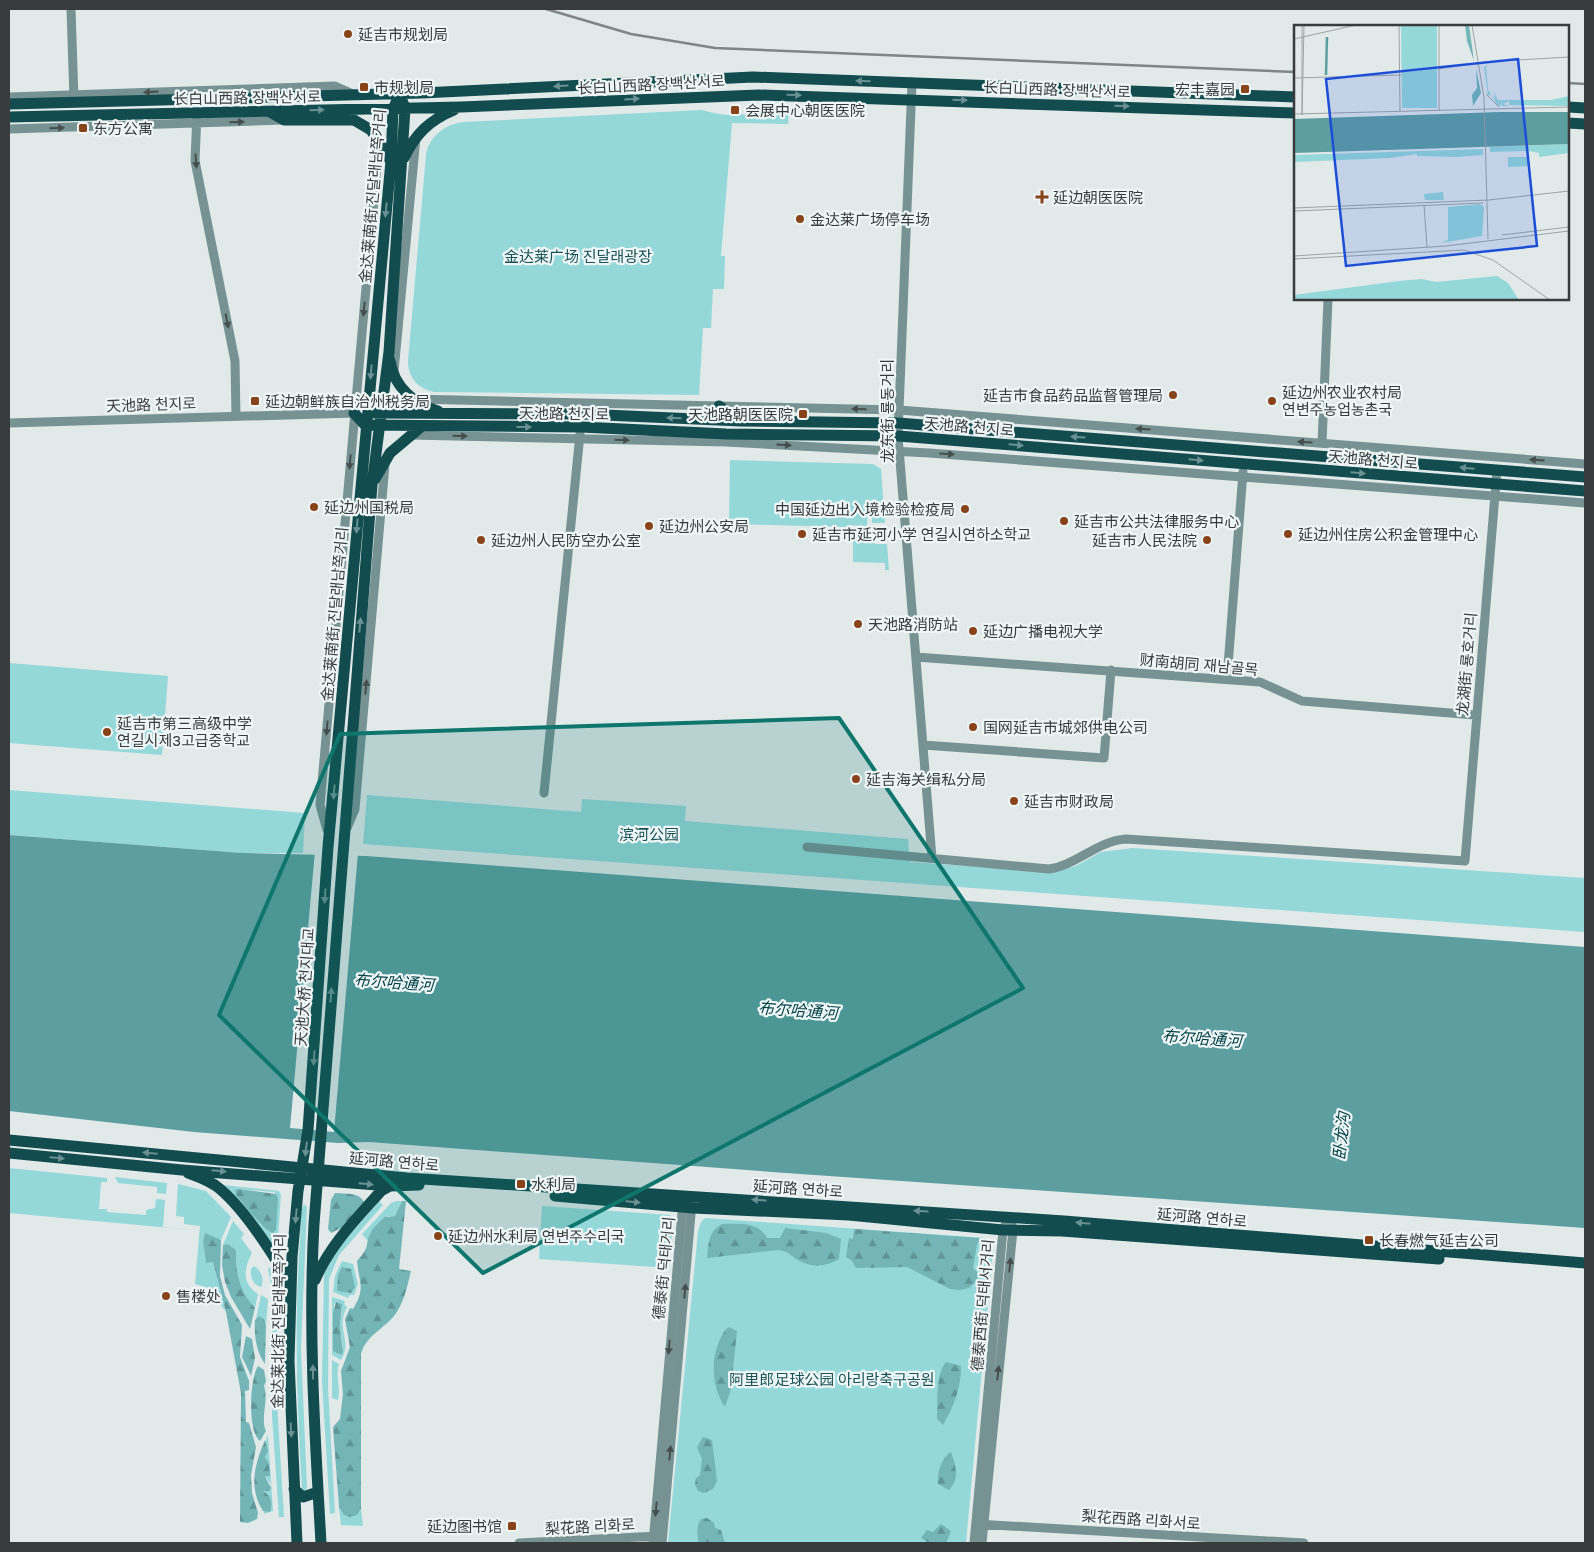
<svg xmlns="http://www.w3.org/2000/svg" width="1594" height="1552" font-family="'Golos Text','Noto Sans SC','Noto Sans KR',sans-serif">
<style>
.green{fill:#95d8da;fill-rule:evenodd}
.forest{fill:url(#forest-firs)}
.water{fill:#5d9ea1}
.pier{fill:#e1e9e9}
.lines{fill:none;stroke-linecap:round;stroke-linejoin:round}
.minor{stroke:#779293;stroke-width:9}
.major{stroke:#124c4e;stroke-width:11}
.rail{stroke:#808585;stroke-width:2.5}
.oneway{fill:#6a9092}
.oneway2{fill:#454d4d}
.marked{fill:#0f766e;fill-opacity:0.2;stroke:#0f766e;stroke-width:4;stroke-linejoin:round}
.poi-dot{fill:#884319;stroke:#eef6f7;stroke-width:2}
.labels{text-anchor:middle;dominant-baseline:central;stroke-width:4.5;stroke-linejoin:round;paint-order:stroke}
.poi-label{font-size:15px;fill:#393c3c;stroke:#eef6f7;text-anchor:start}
.street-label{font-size:15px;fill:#393c3c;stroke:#eef6f7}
.park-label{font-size:15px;fill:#185254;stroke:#eef6f7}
.water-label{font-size:16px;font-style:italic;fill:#003f42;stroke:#eef6f7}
.inset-river{fill:none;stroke:#5d9ea1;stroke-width:2.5}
.inset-road{fill:none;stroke:#9ea4a4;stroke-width:1}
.view{fill:#1d4ed8;fill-opacity:0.15;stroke:#1d4ed8;stroke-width:2.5}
.inset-edge{fill:none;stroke:#393c3c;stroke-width:2.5}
</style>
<defs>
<pattern id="forest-firs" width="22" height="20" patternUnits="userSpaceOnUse" patternTransform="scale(1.25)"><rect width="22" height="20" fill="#74b6b8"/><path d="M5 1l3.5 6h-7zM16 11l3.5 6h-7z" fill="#609597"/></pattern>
</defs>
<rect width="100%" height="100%" fill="#e1e9e9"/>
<path class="green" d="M764,108L789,109L788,124L732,123L721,256H725L724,289H713L711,328H703L699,395L435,392C419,390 408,378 408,361L426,155C429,136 446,124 463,122L702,110C721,116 746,118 764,108Z
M730,460L873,464L881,469L885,523H872V502L868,501L867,526L847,525V527L729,524Z
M853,538H875V544H887L889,570H885V563L853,562Z
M9,663L168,676L162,755L9,743Z
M9,790L305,813L303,853H242L9,835Z
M367,795L581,812L582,799L686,806L685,821L908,839L910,862L1054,872L1076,866L1101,852L1133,848L1585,878V932L363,844Z
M9,1168L107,1178V1182H101L99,1209H107V1212L146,1215V1210L155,1208L156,1199L165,1200L163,1227L192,1230L9,1213Z
M115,1177L167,1183L166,1194L157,1193V1187L118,1183Z
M178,1184L206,1191L231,1217L221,1240L205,1234L203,1241L206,1262L213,1261L226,1312L208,1288L195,1284L200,1226L184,1224V1217L176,1216Z
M223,1185L279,1191L281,1195L277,1252ZM238,1189L274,1192L276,1194L256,1219Z
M379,1201L383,1205L339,1255L329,1279L328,1388L335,1513L330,1514L322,1381L324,1273L335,1251Z
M397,1201H402L395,1216H388L371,1232L369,1242L362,1234L391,1203Z
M304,1204L307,1207L301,1348L307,1488L305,1491L302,1489C297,1407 294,1324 300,1241C301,1231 299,1212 304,1204Z
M542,1206L670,1215L673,1221L669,1268L539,1259Z
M705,1218L985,1238L990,1243L993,1250L966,1543H668L698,1231L701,1222Z
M233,1221L244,1234L241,1238L252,1253C244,1268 241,1283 258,1294L255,1308C239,1290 236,1274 236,1250L228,1244L223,1245Z
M342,1261L353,1264L358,1284L354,1295H350L348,1298L333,1292L335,1276Z
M254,1266C261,1270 265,1280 261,1287C253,1285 250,1277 251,1269Z
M272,1266L277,1288V1402L284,1517H279L272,1416V1289L268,1269Z
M261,1295L268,1299L266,1325L264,1319L255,1320V1324Z
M332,1297L345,1301L344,1304L347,1307C335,1329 353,1340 341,1360L332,1355ZM334,1303L342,1309L340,1326L343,1347L341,1355L333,1351Z
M332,1360L339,1364C335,1377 341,1388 338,1400L332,1398Z
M268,1435L273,1511L264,1514L262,1491H269L271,1484L265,1476H270C266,1464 262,1444 268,1435Z
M339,1507L343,1514L357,1515L361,1509L363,1526L341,1525Z"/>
<path class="forest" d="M238,1189L276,1194L278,1198L276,1230L273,1233C264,1231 243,1203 236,1195L235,1190Z
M335,1193C346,1194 359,1192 364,1202L343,1227L331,1233L328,1229L331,1200Z
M402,1201H406L399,1269L411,1271C407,1287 404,1303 394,1316C382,1330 366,1336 361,1354V1509L357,1515L349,1517L343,1514L339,1507L333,1427L340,1419L343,1394L341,1371L350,1347L345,1319L350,1308L353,1309C366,1288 359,1283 357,1261C371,1246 364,1246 371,1232C374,1226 380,1222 385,1217L395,1216Z
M722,1224C739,1224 758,1221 767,1238H780L785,1228L826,1233L841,1239L839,1259C827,1267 811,1268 798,1260C790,1255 788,1251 778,1250L707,1258C709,1242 708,1232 722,1224Z
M854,1229L980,1238L977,1245L973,1268L978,1273L977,1281L969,1288L960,1290L950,1289L907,1267L856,1268L852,1261L846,1257L849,1238L853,1239Z
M205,1233L221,1240L220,1276L225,1295L242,1325L240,1357L249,1381V1390L245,1391L246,1422L249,1423L256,1447L251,1475L252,1493L258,1513L257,1519L248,1523L240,1522L241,1393L226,1312L213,1262L206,1263L203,1241Z
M228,1244L236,1250C236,1274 239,1290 255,1308L250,1329L231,1297L225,1282L222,1265L223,1245Z
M342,1267L351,1269L355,1287L351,1293L337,1291L338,1275Z
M336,1302L342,1304L340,1326L343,1352L341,1355L333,1351V1313Z
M259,1316L264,1319L266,1325L265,1364C256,1351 254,1336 255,1320Z
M729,1327L737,1331L731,1389L725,1407C712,1387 710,1361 720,1339C723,1334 724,1330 729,1327Z
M246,1336L252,1339L255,1358L251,1376L242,1357Z
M946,1362L961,1366C961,1389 954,1406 943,1425L937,1419C938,1402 935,1375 946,1362Z
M258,1366L264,1370L266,1381L264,1386C269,1401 260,1418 266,1431L260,1441C247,1431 250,1378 258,1366Z
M703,1437L712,1440L717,1481L713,1489L704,1493L698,1491L695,1484L696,1478L700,1475L702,1459L697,1447Z
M265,1440L268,1451L265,1457L269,1464L270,1476H265L271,1488L269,1491H263C271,1496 273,1502 270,1512L263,1511C248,1488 255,1463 265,1440Z
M951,1452C956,1466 960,1479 949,1490L938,1484C937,1473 941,1458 951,1452Z
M707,1518L714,1523L715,1528L721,1530L725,1543H699C697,1535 696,1526 701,1519Z
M941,1524L951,1531L946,1543H929L921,1538L927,1530L933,1532Z"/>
<path class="water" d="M9,835L242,853L366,856L1585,947V1228L800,1174L369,1142L338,1143L194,1132L9,1111Z"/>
<path class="pier" d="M315,851L358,853L334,1132L290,1128Z"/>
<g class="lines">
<path class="minor" d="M71,9L74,99
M912,82L898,436L932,858
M9,97L335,86L353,94
M197,113L195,161L235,361L236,416
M9,129L284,120
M394,371L416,137
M413,399L899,410L1585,464
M9,423L354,413
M411,435L726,442L929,453L1585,503
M1322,443L1328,299
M916,657L1260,682L1302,701L1475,715
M1227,679L1243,472
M923,745L1104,758L1111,670
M544,793L580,434
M347,828L355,809L385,464
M327,830L320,805L379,142
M807,847L1049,869C1077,865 1097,841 1126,839L1465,861L1497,470
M976,1524L1304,1543
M519,1543L659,1536
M653,1543L682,1213L686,1203
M662,1543L692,1203
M974,1543L1003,1230L1009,1217
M982,1543L1013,1230L1012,1225"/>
<path class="major" d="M9,104L422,93L753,77L1295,97
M1568,107L1585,108
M270,112L284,120H354L371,130L390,160
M9,117L461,107L759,95L1295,113
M1568,123L1585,124
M404,158C415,134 430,120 454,110
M390,361C394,387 414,404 438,411
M719,406L741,421
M354,413L365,425L581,427L726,434L898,436L1585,491
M374,413L582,414L741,421L898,423L1585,477
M375,479L390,453L422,426
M9,1140L407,1178L1064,1221L1585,1263
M9,1153L182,1170L390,1186L419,1185
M188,1173C199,1177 211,1181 220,1189C244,1209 277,1258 290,1286
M555,1196L693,1208L849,1215L1003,1230L1062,1231L1439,1259
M315,1280C330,1245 356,1219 381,1191L390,1186
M294,1489L303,1497L318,1492
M297,1543L289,1361L292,1257L298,1191L308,1130L328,847L391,161L393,109L400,94
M321,1543C315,1437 308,1331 314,1224L372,485L389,352L405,109L400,94"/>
<path class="rail" d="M546,9L631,34L715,48L1295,72
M1568,83L1585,84"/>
</g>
<defs><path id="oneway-solid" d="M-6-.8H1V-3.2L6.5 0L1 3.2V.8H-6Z" transform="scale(1.25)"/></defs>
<g class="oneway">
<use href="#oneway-solid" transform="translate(863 81) rotate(-178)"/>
<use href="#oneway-solid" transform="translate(561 86) rotate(177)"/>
<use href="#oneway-solid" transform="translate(794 95) rotate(2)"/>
<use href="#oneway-solid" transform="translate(632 99) rotate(-3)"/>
<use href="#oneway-solid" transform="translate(960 100) rotate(2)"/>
<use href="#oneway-solid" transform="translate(1122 106) rotate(2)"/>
<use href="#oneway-solid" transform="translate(317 110) rotate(-1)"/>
<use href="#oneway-solid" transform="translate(386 210) rotate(95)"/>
<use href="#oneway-solid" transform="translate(371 372) rotate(95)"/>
<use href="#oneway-solid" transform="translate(674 418) rotate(-178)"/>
<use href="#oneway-solid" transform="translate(524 427)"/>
<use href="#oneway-solid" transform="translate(1078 437) rotate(-176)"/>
<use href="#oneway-solid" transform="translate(1016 445) rotate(5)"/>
<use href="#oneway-solid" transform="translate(1196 460) rotate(5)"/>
<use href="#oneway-solid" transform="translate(1467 468) rotate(-175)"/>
<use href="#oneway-solid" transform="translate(1358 473) rotate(5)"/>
<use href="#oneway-solid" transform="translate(357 526) rotate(95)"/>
<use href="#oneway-solid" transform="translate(360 625) rotate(-85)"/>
<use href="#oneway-solid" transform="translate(334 792) rotate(95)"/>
<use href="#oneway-solid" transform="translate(325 896) rotate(94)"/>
<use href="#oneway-solid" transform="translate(331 995) rotate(-86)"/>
<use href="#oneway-solid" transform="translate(314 1058) rotate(94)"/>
<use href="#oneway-solid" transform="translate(306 1149) rotate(97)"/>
<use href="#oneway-solid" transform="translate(150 1153) rotate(-175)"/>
<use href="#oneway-solid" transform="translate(57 1158) rotate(5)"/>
<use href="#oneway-solid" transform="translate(219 1171) rotate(5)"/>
<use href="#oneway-solid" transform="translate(366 1184) rotate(5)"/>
<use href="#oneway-solid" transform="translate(759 1200) rotate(-176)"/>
<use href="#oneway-solid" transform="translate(633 1202) rotate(5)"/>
<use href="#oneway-solid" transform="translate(921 1211) rotate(-176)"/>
<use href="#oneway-solid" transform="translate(296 1216) rotate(95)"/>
<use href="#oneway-solid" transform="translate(1083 1223) rotate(-175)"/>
<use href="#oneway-solid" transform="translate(313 1372) rotate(-91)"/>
<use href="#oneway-solid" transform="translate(291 1430) rotate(87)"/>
</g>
<g class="oneway2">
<use href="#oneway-solid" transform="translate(151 92) rotate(177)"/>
<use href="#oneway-solid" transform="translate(237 122) rotate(-2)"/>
<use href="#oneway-solid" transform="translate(57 128) rotate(-2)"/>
<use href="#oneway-solid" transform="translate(196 161) rotate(86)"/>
<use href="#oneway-solid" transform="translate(364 309) rotate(96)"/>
<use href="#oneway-solid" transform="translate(227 321) rotate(79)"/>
<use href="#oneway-solid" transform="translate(859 409) rotate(-179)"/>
<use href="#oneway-solid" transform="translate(1143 429) rotate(-176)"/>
<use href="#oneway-solid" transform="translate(460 436) rotate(1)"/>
<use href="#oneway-solid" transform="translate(622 440) rotate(1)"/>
<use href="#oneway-solid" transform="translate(1305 442) rotate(-176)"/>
<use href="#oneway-solid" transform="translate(784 445) rotate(3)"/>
<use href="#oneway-solid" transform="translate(947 454) rotate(4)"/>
<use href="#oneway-solid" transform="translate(1537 460) rotate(-176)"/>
<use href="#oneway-solid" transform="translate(350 462) rotate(95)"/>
<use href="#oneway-solid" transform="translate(366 687) rotate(-85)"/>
<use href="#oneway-solid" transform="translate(327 728) rotate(95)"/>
<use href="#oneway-solid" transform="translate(1010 1265) rotate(-84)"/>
<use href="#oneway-solid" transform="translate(685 1291) rotate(-85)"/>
<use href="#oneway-solid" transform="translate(669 1347) rotate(95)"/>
<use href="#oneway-solid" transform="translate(998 1373) rotate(-84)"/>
<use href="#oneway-solid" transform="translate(670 1453) rotate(-85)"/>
<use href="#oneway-solid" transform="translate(656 1509) rotate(95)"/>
</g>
<path class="marked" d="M839,718L1023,988L483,1273L219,1015L340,734Z"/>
<g class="poi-dot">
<circle cx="348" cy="34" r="5"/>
<rect x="359" y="82" width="10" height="10" rx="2.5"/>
<rect x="1240" y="84" width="10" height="10" rx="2.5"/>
<rect x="730" y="105" width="10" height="10" rx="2.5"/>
<rect x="78" y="123" width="10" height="10" rx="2.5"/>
<path d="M1039.5 189.5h5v5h5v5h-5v5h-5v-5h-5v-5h5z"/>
<circle cx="800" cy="219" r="5"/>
<circle cx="1173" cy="395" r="5"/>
<rect x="250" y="396" width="10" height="10" rx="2.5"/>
<circle cx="1272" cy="401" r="5"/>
<rect x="798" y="409" width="10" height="10" rx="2.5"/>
<circle cx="314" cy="507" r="5"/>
<circle cx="965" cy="509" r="5"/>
<circle cx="1064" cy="521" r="5"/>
<circle cx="649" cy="526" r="5"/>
<circle cx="802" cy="534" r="5"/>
<circle cx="1288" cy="534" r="5"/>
<circle cx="481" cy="540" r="5"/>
<circle cx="1207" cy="540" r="5"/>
<circle cx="858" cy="624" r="5"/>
<circle cx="973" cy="631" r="5"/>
<circle cx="973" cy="727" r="5"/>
<circle cx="107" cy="732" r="5"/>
<circle cx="856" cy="779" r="5"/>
<circle cx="1014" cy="801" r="5"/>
<rect x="516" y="1179" width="10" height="10" rx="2.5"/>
<circle cx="438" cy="1236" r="5"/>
<rect x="1364" y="1235" width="10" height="10" rx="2.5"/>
<circle cx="166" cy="1296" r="5"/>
<rect x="507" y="1521" width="10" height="10" rx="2.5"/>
</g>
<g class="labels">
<g class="poi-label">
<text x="358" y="34">延吉市规划局</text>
<text x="374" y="87">市规划局</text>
<text x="1235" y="89" text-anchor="end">宏丰嘉园</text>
<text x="745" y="110">会展中心朝医医院</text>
<text x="93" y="128">东方公寓</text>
<text x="1053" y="197">延边朝医医院</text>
<text x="810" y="219">金达莱广场停车场</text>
<text x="1282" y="392">延边州农业农村局<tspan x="1282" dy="17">연변주농업농촌국</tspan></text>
<text x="1163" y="395" text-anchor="end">延吉市食品药品监督管理局</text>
<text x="265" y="401">延边朝鲜族自治州税务局</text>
<text x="793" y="414" text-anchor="end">天池路朝医医院</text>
<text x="324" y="507">延边州国税局</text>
<text x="955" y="509" text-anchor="end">中国延边出入境检验检疫局</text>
<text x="1074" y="521">延吉市公共法律服务中心</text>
<text x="659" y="526">延边州公安局</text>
<text x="812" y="534">延吉市延河小学 연길시연하소학교</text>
<text x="1298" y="534">延边州住房公积金管理中心</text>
<text x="491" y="540">延边州人民防空办公室</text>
<text x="1197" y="540" text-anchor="end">延吉市人民法院</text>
<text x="868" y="624">天池路消防站</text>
<text x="983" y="631">延边广播电视大学</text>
<text x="117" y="723">延吉市第三高级中学<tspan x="117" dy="17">연길시제3고급중학교</tspan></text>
<text x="983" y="727">国网延吉市城郊供电公司</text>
<text x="866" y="779">延吉海关缉私分局</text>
<text x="1024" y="801">延吉市财政局</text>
<text x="531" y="1184">水利局</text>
<text x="448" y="1236">延边州水利局 연변주수리국</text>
<text x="1379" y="1240">长春燃气延吉公司</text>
<text x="176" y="1296">售楼处</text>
<text x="502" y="1526" text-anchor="end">延边图书馆</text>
</g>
<g class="street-label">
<text transform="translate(651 84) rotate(-3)">长白山西路 장백산서로</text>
<text transform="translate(1057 89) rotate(2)">长白山西路 장백산서로</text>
<text transform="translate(247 97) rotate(-1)">长白山西路 장백산서로</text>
<text transform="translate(372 196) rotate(-85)">金达莱南街 진달래남쪽거리</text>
<text transform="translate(151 404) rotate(-2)">天池路 천지로</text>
<text transform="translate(887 411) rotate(-90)">龙东街 룡동거리</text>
<text transform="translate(564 413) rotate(1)">天池路 천지로</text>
<text transform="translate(969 426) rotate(5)">天池路 천지로</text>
<text transform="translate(1373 459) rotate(5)">天池路 천지로</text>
<text transform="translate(334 614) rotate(-85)">金达莱南街 진달래남쪽거리</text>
<text transform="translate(1199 664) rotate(5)">财南胡同 재남골목</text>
<text transform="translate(1466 664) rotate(-85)">龙湖街 룡호거리</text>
<text transform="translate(304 987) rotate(-86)">天池大桥 천지대교</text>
<text transform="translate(394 1161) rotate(5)">延河路 연하로</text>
<text transform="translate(798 1188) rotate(4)">延河路 연하로</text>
<text transform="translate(1202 1217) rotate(5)">延河路 연하로</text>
<text transform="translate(663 1268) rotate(-84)">德泰街 덕태거리</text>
<text transform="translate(982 1305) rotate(-85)">德泰西街 덕태서거리</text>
<text transform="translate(278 1321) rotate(-89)">金达莱北街 진달래북쪽거리</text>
<text transform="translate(1141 1519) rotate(4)">梨花西路 리화서로</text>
<text transform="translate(590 1526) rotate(-3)">梨花路 리화로</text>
</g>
<g class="park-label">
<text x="578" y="256">金达莱广场 진달래광장</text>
<text x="649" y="834">滨河公园</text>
<text x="832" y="1379">阿里郎足球公园 아리랑축구공원</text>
</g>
<g class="water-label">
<text transform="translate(394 982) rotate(4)">布尔哈通河</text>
<text transform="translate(798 1010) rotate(4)">布尔哈通河</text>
<text transform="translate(1202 1038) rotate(4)">布尔哈通河</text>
<text transform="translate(1341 1136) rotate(-84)">卧龙沟</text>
</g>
</g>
<g transform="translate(1294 25)">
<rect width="275" height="275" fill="#e1e9e9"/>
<path d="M107,0H143V83H108ZM195,40L192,42L194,65L201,74L200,66L204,76L205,75H257L275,71V81L215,80V76L209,79L215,81H208V75L207,81L203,80L197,69L194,71L190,42ZM275,119V128L245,132V128L235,126L196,127V122ZM189,124V130L163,132L123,131V129L96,133L0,137V130ZM214,132H234L235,141L214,142ZM149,167L150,175H131L130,169ZM186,179L190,182L188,211L147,218L154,215V182ZM203,251L214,258L225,275H0V270L105,256L128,254L142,257Z" fill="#95d8da"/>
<path d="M171,0H175L180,36L173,16ZM182,43L187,68L179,81L178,70L183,63Z" fill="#74b6b8"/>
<path d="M206,87H275V119L0,128V94Z" fill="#5d9ea1"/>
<path class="inset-river" d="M32,50L33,12"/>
<path class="inset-road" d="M8,0V90L10,0M105,0L106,87M145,0V86M178,0L190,73L194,214M0,14L62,0M144,44L190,37L275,32M0,53L107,50M192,69L205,82M0,89L275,82M195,175L275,166M130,180L133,222M0,183L195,175M0,186L189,178M208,210L275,202M0,231L152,221L275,206M0,234L170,225L199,235L256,275"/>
<path class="view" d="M224,34L243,221L52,241L32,54Z"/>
<rect width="275" height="275" class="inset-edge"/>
</g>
<rect width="1594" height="1552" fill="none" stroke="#393c3c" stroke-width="20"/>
</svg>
